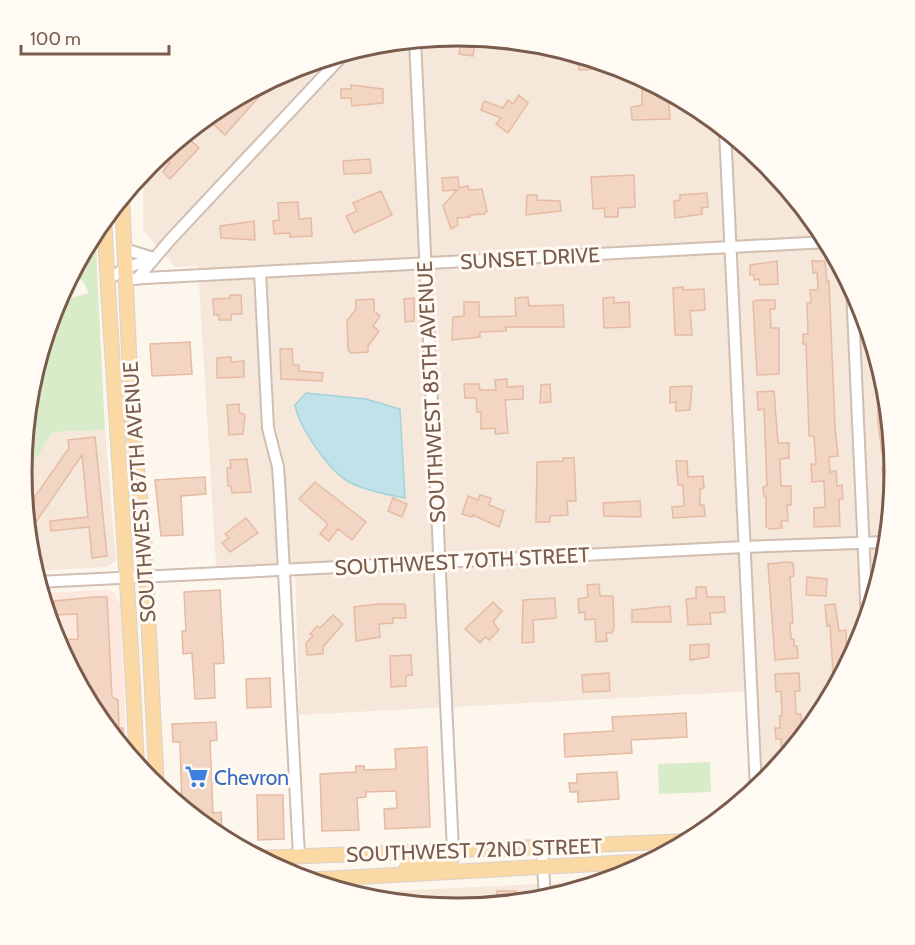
<svg xmlns="http://www.w3.org/2000/svg" width="915" height="945" font-family="Cabin,sans-serif">
<style>
.residential{fill:#f5e8da}
.commercial{fill:#fde8e0}
.green{fill:#d8ecc9}
.water{fill:#bfe3e8;stroke:#a5d3da;stroke-width:1.5}
.building{fill:#f3d5c3;stroke:#e6bba3;stroke-width:1.5}
.lines{fill:none;stroke-linecap:round;stroke-linejoin:round}
.minor-casing{stroke:#d1beb0;stroke-width:14}
.major-casing{stroke:#dad1cd;stroke-width:16}
.minor{stroke:#fff;stroke-width:10}
.major{stroke:#fbd9a5;stroke-width:14}
.labels{text-anchor:middle;dominant-baseline:central;stroke-width:6;stroke-linejoin:round;paint-order:stroke}
.street-label{font-size:21px;fill:#7a5c4d;stroke:#fffaf3}
.shop-label{font-size:21px;fill:#366cbe;stroke:#fffaf3;text-anchor:start}
.rim{fill:none;stroke:#7a5c4d;stroke-width:3}
</style>
<rect width="100%" height="100%" fill="#fdf6ec"/>
<path class="residential" d="M458,36L543,44L625,69L700,110L766,164L821,230L861,306L886,388L894,473L886,558L861,640L820,715L763,784L756,691L299,715L295,562L216,566L198,266L175,267L143,230V171L215,109L291,69L373,44Z
M105,430L116,561L106,567L33,571L29,557L22,481L53,432Z
M607,881L542,901L457,909L372,901L348,893Z"/>
<path class="commercial" d="M104,590L114,592L120,604L127,755L94,715L54,639L40,593Z"/>
<path class="green" d="M95,229L105,430L53,432L22,481L29,387L57,302L89,293L83,281L71,274Z
M710,762L711,792L659,794L658,764Z"/>
<path class="water" d="M306,393L366,399L400,409L405,498C388,495 367,491 351,483C330,473 299,427 295,405Z"/>
<path class="building" d="M462,36L476,38L473,56L459,54Z
M578,55L597,61V69L579,70Z
M260,85L265,90L225,135L206,117L214,110L217,113L226,104Z
M351,85L383,89V103L352,106L351,98H341V89H351Z
M653,85L668,93L670,119L632,120L631,107L642,105V90H653Z
M519,95L528,103L508,133L496,124L501,118L481,110L484,101L503,108L508,100L513,104Z
M180,139L187,142L189,139L199,148L170,179L163,172L170,162L165,155Z
M370,159L371,173L344,174L343,161Z
M634,175L635,207L618,208V217H605L604,208L593,209L591,177Z
M458,177L459,188L468,186L469,190L482,189L487,211L484,214L470,215V217L457,218L458,225L451,229L443,206L457,190L443,191L442,178Z
M381,191L392,215L354,233L346,216L357,211L353,203Z
M707,193L708,207L702,208V214L675,218L674,201L680,200V195Z
M527,195H537V200L560,201L561,211L526,215Z
M298,202L299,219L311,218L312,236L290,237V233L274,234L273,221L279,220L278,203Z
M254,221L255,240L221,238L220,226Z
M777,261L778,284L760,285L759,279L754,280V275H750V265Z
M812,261H825L827,281H829L835,426L838,456L829,457L830,472L836,471L837,486L842,485L843,499H839L840,526L814,527V508L825,507L824,481L812,482L811,464H816L814,436H809L806,344H803V334H808L807,303H811L810,290H818L817,272L813,273Z
M683,287V290L704,289L705,310L690,311L692,335H675L673,288Z
M230,295H241L242,314H231V320H219V315H214L213,299L230,298Z
M528,297L529,306L563,305L564,327H506V331L480,332V337L452,340L453,317L464,316V302H479V317L516,316L515,298Z
M614,297V303L629,302L630,327L604,328L603,298Z
M414,298V321L405,322L404,299Z
M374,299V311L380,316L373,326L379,331L368,346V352L351,353L348,350L347,321L356,309V300Z
M757,300H775V309H770L771,328H779V374L757,375L753,302Z
M190,342L192,374L152,376L150,344Z
M280,349H292L293,365H299V371L323,373L322,381L281,379Z
M231,357V362L244,361V377L217,378V358Z
M878,377H882L886,388L892,453L882,454L878,421Z
M507,379V387L523,386V399L505,400L508,433L495,434V428L481,429V412H477L476,398H465L464,384H479L480,390H496L495,380Z
M550,384L551,402L540,403L541,385Z
M692,386L690,410L676,411V402L670,403V387Z
M774,391L778,443H789V458L780,459L781,486H791V505H787L788,521H781L782,528L770,529L766,527V496H764L763,487L767,486L764,409L758,410L757,392Z
M239,404V412L245,415L243,434L229,435L227,405Z
M95,437L107,556L92,558L89,527L51,531L50,521L88,517L82,455L27,535L25,511L69,448L68,440Z
M563,458H574L576,501H567L568,515L550,516V522H536L537,462L563,461Z
M247,459L251,492L232,493L231,486H228L227,468H231L230,460Z
M676,461H687L688,477L703,476L704,488L700,489V505H704L705,516L673,518L672,507L684,506L683,488L682,485H678Z
M893,467L890,509H886L882,468Z
M205,477L206,494L181,496L183,535L161,536L155,480Z
M315,482L366,522L352,540L338,529L329,541L320,534L328,524L299,499Z
M480,495L491,498L489,505L504,511L499,527L473,515L472,517L462,514L468,496L478,500Z
M393,498L407,504L402,517L388,511Z
M640,501L641,517L604,516L603,503Z
M246,518L258,533L230,552L222,543L229,538L225,534Z
M787,562L793,563L794,576L790,577L793,623H790L791,639H794V646H797L798,658L775,660L768,564Z
M807,577L827,579L826,596L806,595Z
M599,584L600,596H613L614,627L612,633H606L607,641L596,642L595,619L585,620V612L579,613L578,599L588,597L587,585Z
M696,587H706L707,597H724L725,612L710,613L711,624L688,625L686,599L696,598Z
M220,590L224,663L214,664L215,698L195,699L192,653L183,654L182,631H186L184,592Z
M94,597H107L112,697L118,700L119,728H123L124,751L94,715L92,704H89L55,640L78,639L77,614L55,615L54,601Z
M555,598L556,618L533,620L534,642L522,643L523,600Z
M493,602L502,611L493,622L499,630L489,640L485,637L480,643L465,629Z
M378,604H405L406,618H393V623L379,624L380,637L356,641L354,607Z
M835,604L839,631L846,630L847,665L834,690L830,625L827,626L825,605Z
M670,606L671,622H632V610Z
M333,615L343,624L323,647V654L307,655L306,643L313,636L310,634L317,626L320,628Z
M709,644V657L690,660V645Z
M411,655L412,675L406,676V686L391,687L390,656Z
M609,673L610,691L583,692L582,675Z
M799,673L800,691H795L796,714H801L802,737L782,761L781,739H776L775,728H780V716H782L781,691L776,692L775,674Z
M270,678L271,707L247,708L246,679Z
M686,713L687,737L631,740L632,753L565,757L564,734L613,731L612,717Z
M216,722L217,740L210,741L213,813L221,812L222,831L211,832L182,809L180,742H173L172,724Z
M427,747L430,827L385,829L384,809L397,808L396,791L366,792V797L357,798L359,830L322,831L320,774L356,772V766H364V770L396,769L395,749Z
M617,772L619,799L578,802V792H570L569,783H577V774Z
M257,795H283L284,839L258,840Z
M497,891H516V903L497,905Z"/>
<g class="lines">
<defs>
<path id="minor" d="M415,40L453,851
M725,130L756,789
M124,249L154,258
M260,272L268,428L278,467L280,496L299,856
M126,279L827,242
M137,279L170,240L345,53
M107,280L126,268L154,258
M852,288L867,620
M37,582L744,547L887,542
M542,847L545,900"/>
<path id="major" d="M122,196L132,417L144,536L157,788
M104,218C114,401 129,584 137,767
M257,858L690,841
M403,874L409,864L451,860L453,851
M303,880L652,861"/>
</defs>
<use href="#minor" class="minor-casing"/>
<use href="#major" class="major-casing"/>
<use href="#minor" class="minor"/>
<use href="#major" class="major"/>
</g>
<defs>
<symbol id="supermarket-bare" viewBox="-9 -9 18 18"><path d="M-6-5.5h2.5l.6 2H6L4.5 2H-2.5L-4.4-4H-6ZM-1.5 3.2a1.3 1.3 0 1 0 .1 0ZM3 3.2a1.3 1.3 0 1 0 .1 0Z" fill="#3f7fe0" stroke="#fffaf3" stroke-width="2.5" paint-order="stroke"/></symbol>
</defs>
<g fill-rule="evenodd">
<use href="#supermarket-bare" x="180" y="760" width="33" height="33"/>
</g>
<g class="labels">
<g class="street-label">
<text transform="translate(530 258) rotate(-3)">SUNSET DRIVE</text>
<text transform="translate(431 392) rotate(-93)">SOUTHWEST 85TH AVENUE</text>
<text transform="translate(139 492) rotate(-94)">SOUTHWEST 87TH AVENUE</text>
<text transform="translate(462 561) rotate(-3)">SOUTHWEST 70TH STREET</text>
<text transform="translate(474 850) rotate(-2)">SOUTHWEST 72ND STREET</text>
</g>
<g class="shop-label">
<text x="214" y="777">Chevron</text>
</g>
</g>
<path d="M0 0H915V945H0ZM32 472a426 426 0 1 1 852 0a426 426 0 1 1-852 0Z" fill="#fffaf3" fill-rule="evenodd"/>
<path class="rim" d="M32 472a426 426 0 1 1 852 0a426 426 0 1 1-852 0Z"/>
<path d="M21 45v9h148v-9" fill="none" stroke="#7a5c4d" stroke-width="3"/>
<text x="30" y="45" font-size="18" fill="#7a5c4d" stroke="#fffaf3" stroke-width="4.5" paint-order="stroke">100 m</text>
</svg>
